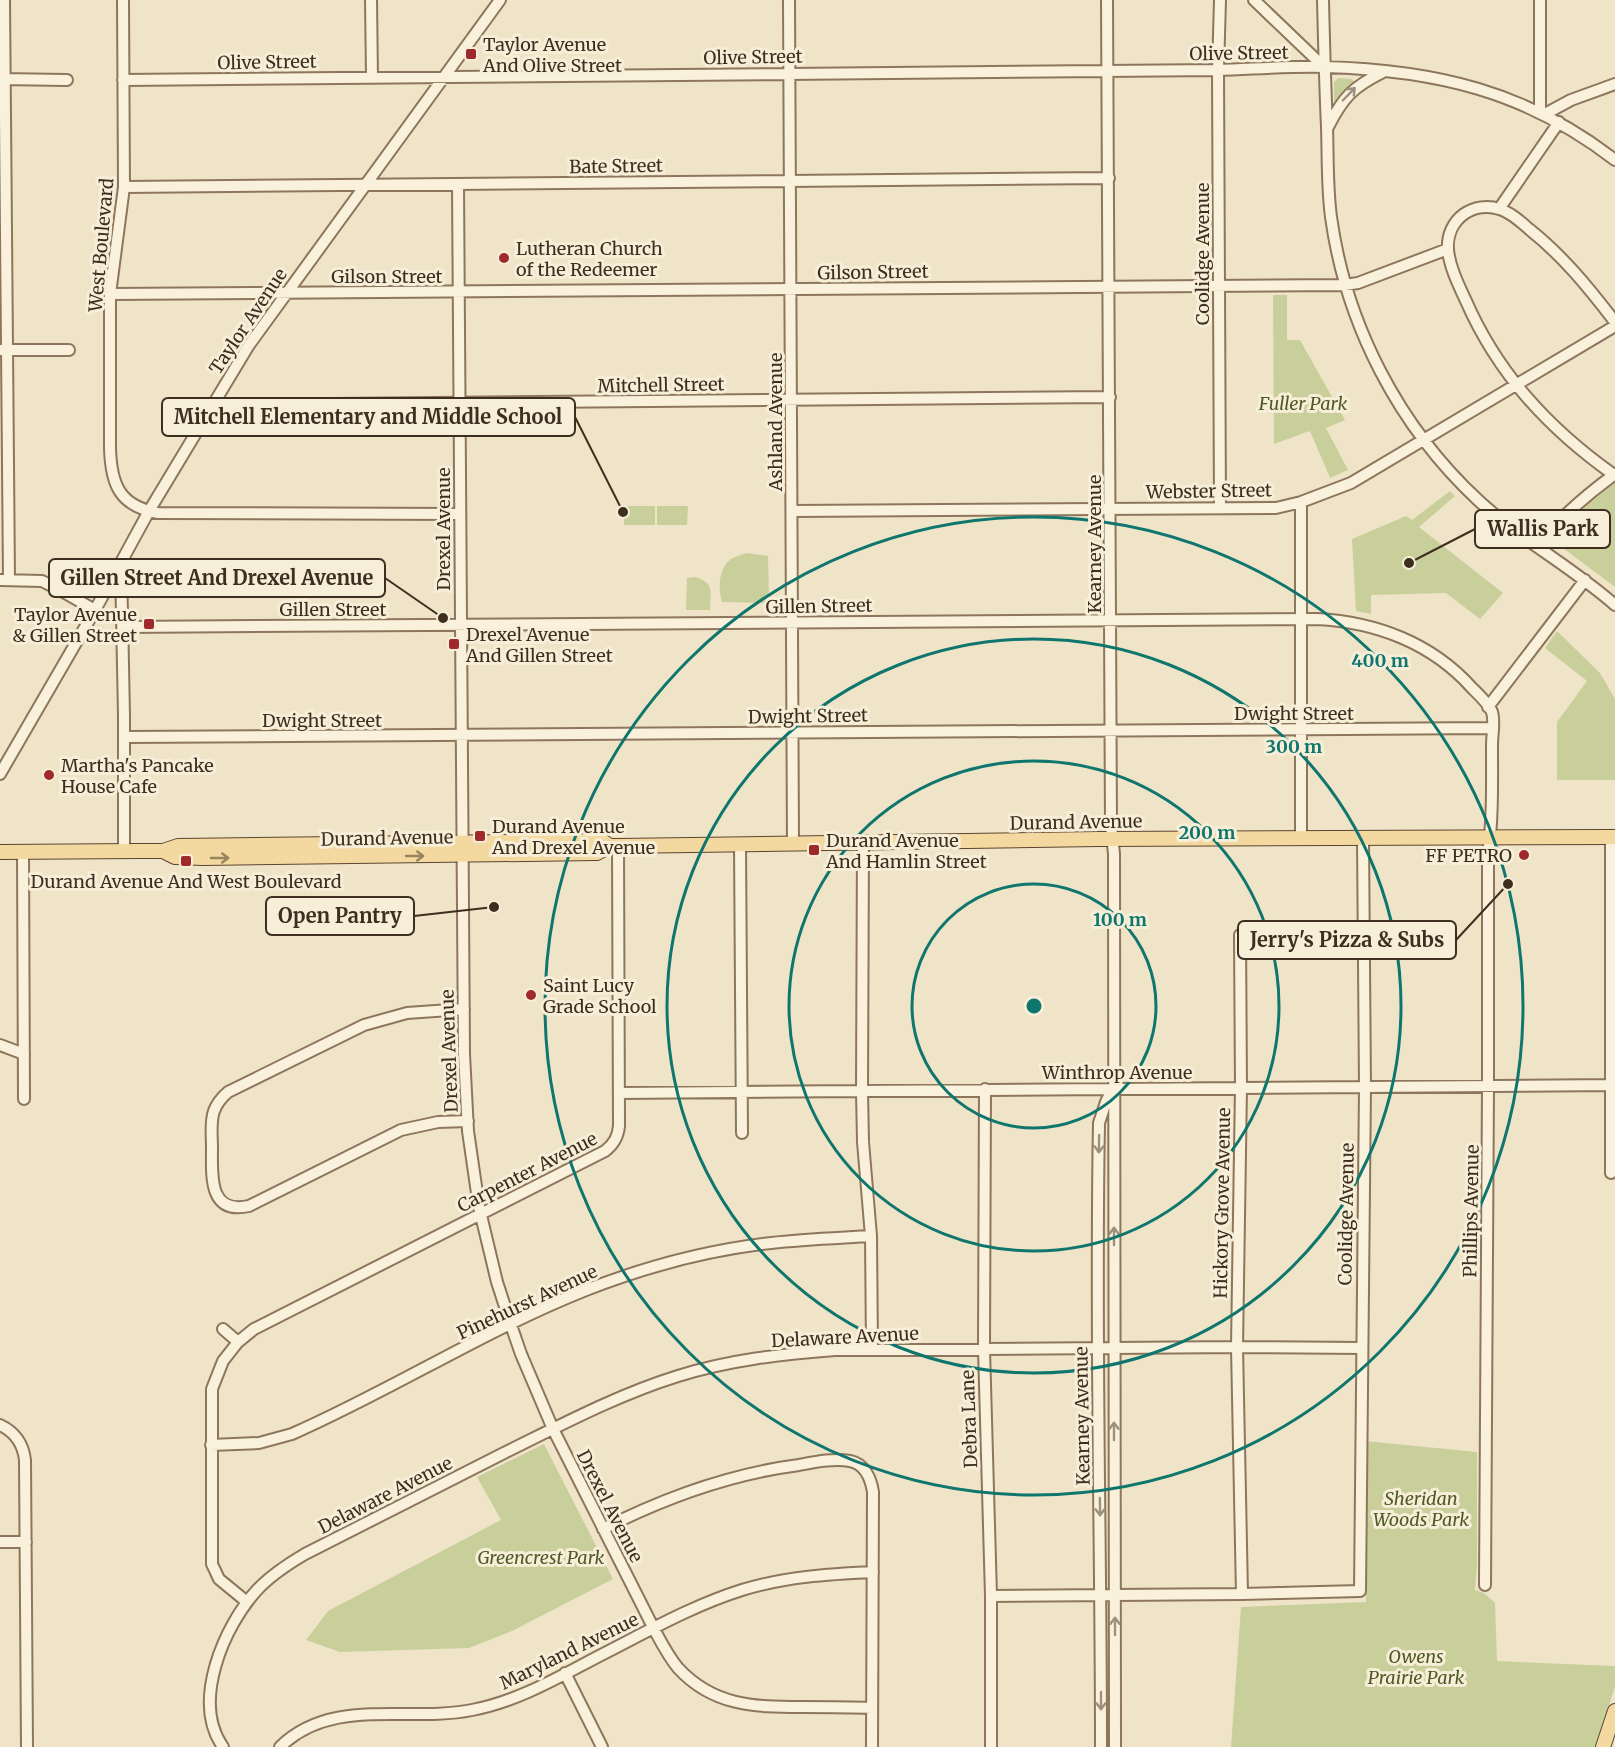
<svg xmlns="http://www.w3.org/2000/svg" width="1615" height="1747" font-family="Merriweather,serif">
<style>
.green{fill:#c9cf9b}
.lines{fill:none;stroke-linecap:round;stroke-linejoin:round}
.minor-casing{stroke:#8d765c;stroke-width:14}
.major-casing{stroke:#5b4430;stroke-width:16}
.minor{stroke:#faf1dc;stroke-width:10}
.major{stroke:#f3d9a0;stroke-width:14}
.oneway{stroke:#9c907e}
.oneway2{stroke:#988460}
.ring{fill:none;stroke:#0f766e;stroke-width:3}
.poi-dot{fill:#9e2a2b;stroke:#f7eed8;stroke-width:2}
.labels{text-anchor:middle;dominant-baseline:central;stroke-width:6;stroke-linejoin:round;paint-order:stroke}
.poi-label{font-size:18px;fill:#3d2e20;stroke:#f7eed8;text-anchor:start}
.street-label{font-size:18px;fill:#3d2e20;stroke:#f7eed8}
.park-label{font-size:18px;font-style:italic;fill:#4d5a26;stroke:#f7eed8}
.centre{fill:#0f766e;stroke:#f7eed8;stroke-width:3}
.ring-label{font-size:18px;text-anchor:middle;font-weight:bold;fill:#0f766e;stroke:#f7eed8;stroke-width:6;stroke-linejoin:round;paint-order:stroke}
.leader{fill:none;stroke:#3d2e20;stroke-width:2}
.callout-dot{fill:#3d2e20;stroke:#f7eed8;stroke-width:2}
.callout{fill:#f7eed8;stroke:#3d2e20;stroke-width:2}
.callout-label{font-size:20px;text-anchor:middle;font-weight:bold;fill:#3d2e20}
</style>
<rect width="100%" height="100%" fill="#f0e4c8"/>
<path class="green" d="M1338,78L1352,79L1354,82L1336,103L1334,102V82Z
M1273,295H1287V340H1300L1345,420L1326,428L1348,470L1330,478L1310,431L1274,444Z
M1615,483V587L1552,540L1583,508Z
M1450,491L1455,496L1419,527L1503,593L1480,619L1446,593L1371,595V614L1356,611L1352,539L1406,516L1412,520Z
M624,506H655V525H624Z
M657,506H688L687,525H657Z
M746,553L768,556L769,597L764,603L722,602C718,589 718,569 731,559C735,557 741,555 746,553Z
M695,577C716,583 710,593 710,610H686L687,578Z
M1557,631L1600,673L1615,699V780H1557V722L1587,681L1545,648Z
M1365,1441L1477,1452V1564L1475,1590L1484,1593L1495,1603L1497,1661L1615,1666V1687L1595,1747H1231L1241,1607L1366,1602Z
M544,1444L613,1579L512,1631L469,1648L340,1652L306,1640L328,1611L501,1520L477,1477Z"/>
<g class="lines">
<defs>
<path id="minor" d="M4,0L9,580
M123,0L124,187L110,294V448C111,484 119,506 158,513L460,514
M371,0L372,77
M789,0L793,843
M1107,0L1111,826L1114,854L1115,1747
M1220,0L1218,70L1220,508
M1254,0L1324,67
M1323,0C1324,42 1325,84 1327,127C1328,157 1327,187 1331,217C1346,325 1399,427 1479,501C1521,540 1572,567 1615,605
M1540,0V112
M0,79L67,80
M123,80L1218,70C1253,69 1288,66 1324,67C1435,70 1526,91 1615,160
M1545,114L1571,100L1615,84
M1328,127C1343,97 1353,87 1383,72
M458,184L464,1054L468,1131L479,1207L497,1282L511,1325L521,1354L553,1429L654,1629C661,1642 668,1656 678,1668C713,1706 754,1707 802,1707C825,1707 849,1707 872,1708
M124,187L1109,178
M1499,209L1559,122
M110,294L1345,285L1358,283L1448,249
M0,350H69
M213,405L1110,397
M1614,475C1549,429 1498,374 1466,301C1459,286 1449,266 1448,249C1447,235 1453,222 1464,214C1474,207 1488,205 1499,209C1510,212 1520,221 1529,229C1563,256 1589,288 1615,322
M1301,502V839
M792,511L1276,508L1301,502L1351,483L1615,326
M1536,546C1559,519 1586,495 1615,474
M121,565L124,716V850
M0,580L42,581L58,589L95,610
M123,627L1317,619C1376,622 1432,643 1472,688C1478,694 1489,704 1492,712C1495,721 1492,735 1492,745C1492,782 1493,818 1488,854V1086L1485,1585
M1488,707L1585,580
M125,737L1492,728
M0,774L95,610L149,511L249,345L500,0
M1611,837V1173
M863,842L862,1091L863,1142L871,1236L872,1349
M740,845L742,1133
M23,852L24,1099
M464,1009L407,1013L364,1025L228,1092C221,1098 217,1103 214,1111C210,1122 212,1136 212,1148C212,1175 208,1215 249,1206L401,1130L438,1122L468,1121
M0,1045L24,1054
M985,1089L984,1349L991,1596V1747
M619,1093L1615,1085
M223,1329L238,1342
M0,1425C15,1432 23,1443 25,1460L27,1747
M211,1445L259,1443L292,1434C392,1390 485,1330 586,1290C645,1267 708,1250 771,1243C804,1239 838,1238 871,1236
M603,1529C666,1497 729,1474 799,1465C815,1462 834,1458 850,1461C865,1464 871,1479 873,1492L872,1747
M0,1542H26
M1242,1594L1237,1347L1241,1087L1240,935H1364
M991,1596L1242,1594L1360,1591L1365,1087L1363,838
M247,1602L219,1579L212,1564V1389L223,1361L238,1342L254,1329L605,1151C614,1144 618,1137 619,1126L618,846
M565,1673L602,1747
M223,1747C191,1702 224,1626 257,1590C271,1575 288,1564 305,1554C371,1520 438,1487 504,1453C561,1425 617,1395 678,1376C729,1360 782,1354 835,1350L1237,1347L1362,1348
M280,1747C332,1696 408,1723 472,1710C520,1701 562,1675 605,1653C650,1630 694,1605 742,1590C784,1577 828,1574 873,1572
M1101,1747C1101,1539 1095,1331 1099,1123L1106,1102L1113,1088"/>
<path id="major" d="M163,851L178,846L602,841L610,846H618L1099,839L1615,837
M0,852L138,851H163L175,857L203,858L597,853L610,846
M1603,1747L1615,1711"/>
</defs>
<use href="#minor" class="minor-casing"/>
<use href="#major" class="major-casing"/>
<use href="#minor" class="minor"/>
<use href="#major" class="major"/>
</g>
<defs><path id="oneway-shaft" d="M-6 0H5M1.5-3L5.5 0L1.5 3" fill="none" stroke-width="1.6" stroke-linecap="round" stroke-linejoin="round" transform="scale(1.5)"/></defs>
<g class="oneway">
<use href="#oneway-shaft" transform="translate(1349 94) rotate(-46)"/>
<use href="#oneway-shaft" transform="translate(1099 1144) rotate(91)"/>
<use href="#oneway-shaft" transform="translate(1114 1236) rotate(-90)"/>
<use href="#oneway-shaft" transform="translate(1114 1431) rotate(-90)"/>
<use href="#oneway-shaft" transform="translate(1100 1507) rotate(89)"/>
<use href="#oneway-shaft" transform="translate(1115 1626) rotate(-90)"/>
<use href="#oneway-shaft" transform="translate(1101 1701) rotate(90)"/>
</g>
<g class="oneway2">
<use href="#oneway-shaft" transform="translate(415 856)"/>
<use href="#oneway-shaft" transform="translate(220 858)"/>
</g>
<g class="ring">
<circle cx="1034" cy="1006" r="122"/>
<circle cx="1034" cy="1006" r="245"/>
<circle cx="1034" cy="1006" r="367"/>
<circle cx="1034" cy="1006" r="489"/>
</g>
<g class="poi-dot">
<rect x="465" y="48" width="12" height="12" rx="3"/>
<circle cx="504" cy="258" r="6"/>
<rect x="143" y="618" width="12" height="12" rx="3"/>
<rect x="448" y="638" width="12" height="12" rx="3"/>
<circle cx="49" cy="775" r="6"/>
<rect x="474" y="830" width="12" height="12" rx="3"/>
<rect x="808" y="844" width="12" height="12" rx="3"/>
<circle cx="1524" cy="855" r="6"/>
<rect x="180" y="855" width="12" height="12" rx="3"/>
<circle cx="531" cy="995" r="6"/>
</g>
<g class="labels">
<g class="poi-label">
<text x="483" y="44">Taylor Avenue<tspan x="483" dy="21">And Olive Street</tspan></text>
<text x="516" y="248">Lutheran Church<tspan x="516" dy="21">of the Redeemer</tspan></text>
<text x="137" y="614" text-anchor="end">Taylor Avenue<tspan x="137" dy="21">&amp; Gillen Street</tspan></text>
<text x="466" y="634">Drexel Avenue<tspan x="466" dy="21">And Gillen Street</tspan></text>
<text x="61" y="765">Martha's Pancake<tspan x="61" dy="21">House Cafe</tspan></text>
<text x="492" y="826">Durand Avenue<tspan x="492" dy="21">And Drexel Avenue</tspan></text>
<text x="826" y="840">Durand Avenue<tspan x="826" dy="21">And Hamlin Street</tspan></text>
<text x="1512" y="855" text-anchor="end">FF PETRO</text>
<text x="186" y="881" text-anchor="middle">Durand Avenue And West Boulevard</text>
<text x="543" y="985">Saint Lucy<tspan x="543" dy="21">Grade School</tspan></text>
</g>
<g class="street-label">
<text transform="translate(1239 53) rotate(-1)">Olive Street</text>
<text transform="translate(753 57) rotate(-1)">Olive Street</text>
<text transform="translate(267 62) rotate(-1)">Olive Street</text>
<text transform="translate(616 166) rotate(-1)">Bate Street</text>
<text transform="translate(101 245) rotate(-85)">West Boulevard</text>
<text transform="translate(1202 254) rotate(-90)">Coolidge Avenue</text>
<text transform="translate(873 272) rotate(-1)">Gilson Street</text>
<text x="387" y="276">Gilson Street</text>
<text transform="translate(248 321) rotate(-56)">Taylor Avenue</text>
<text transform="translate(661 385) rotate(-1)">Mitchell Street</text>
<text transform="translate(775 422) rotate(-90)">Ashland Avenue</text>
<text transform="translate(1209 491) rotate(-1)">Webster Street</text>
<text transform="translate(443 529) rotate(-90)">Drexel Avenue</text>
<text transform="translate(1094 544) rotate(-90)">Kearney Avenue</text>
<text transform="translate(819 606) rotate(-1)">Gillen Street</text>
<text x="333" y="609">Gillen Street</text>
<text x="1294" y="713">Dwight Street</text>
<text transform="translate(808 716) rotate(-1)">Dwight Street</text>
<text x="322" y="720">Dwight Street</text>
<text transform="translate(1076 822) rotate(-1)">Durand Avenue</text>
<text transform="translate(387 838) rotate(-1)">Durand Avenue</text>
<text transform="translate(449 1051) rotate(-92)">Drexel Avenue</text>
<text x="1117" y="1072">Winthrop Avenue</text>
<text transform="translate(527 1172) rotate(-27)">Carpenter Avenue</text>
<text transform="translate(1222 1203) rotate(-89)">Hickory Grove Avenue</text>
<text transform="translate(1471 1211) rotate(-89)">Phillips Avenue</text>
<text transform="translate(1346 1214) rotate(-89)">Coolidge Avenue</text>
<text transform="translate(527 1302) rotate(-25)">Pinehurst Avenue</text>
<text transform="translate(845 1337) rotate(-3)">Delaware Avenue</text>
<text transform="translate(1082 1416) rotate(-91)">Kearney Avenue</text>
<text transform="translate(969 1419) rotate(-92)">Debra Lane</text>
<text transform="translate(385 1495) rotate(-27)">Delaware Avenue</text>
<text transform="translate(610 1506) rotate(63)">Drexel Avenue</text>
<text transform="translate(569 1651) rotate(-26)">Maryland Avenue</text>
</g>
<g class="park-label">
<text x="1303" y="403">Fuller Park</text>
<text x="1421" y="1498">Sheridan<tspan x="1421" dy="21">Woods Park</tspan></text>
<text x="541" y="1557">Greencrest Park</text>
<text x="1416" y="1656">Owens<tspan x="1416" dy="21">Prairie Park</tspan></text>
</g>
</g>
<circle cx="1034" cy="1006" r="9" class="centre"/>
<g class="ring-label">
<text x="1380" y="667">400 m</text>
<text x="1294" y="753">300 m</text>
<text x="1207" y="839">200 m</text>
<text x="1120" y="926">100 m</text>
</g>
<path class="leader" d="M623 512L575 417M1409 563L1475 529M443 618L385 578M494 907L414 916M1508 884L1456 940"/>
<g class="callout-dot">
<circle cx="623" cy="512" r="6"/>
<circle cx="1409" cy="563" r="6"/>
<circle cx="443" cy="618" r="6"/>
<circle cx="494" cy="907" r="6"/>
<circle cx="1508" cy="884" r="6"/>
</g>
<g class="callout">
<rect x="162" y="398" width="413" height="38" rx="6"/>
<rect x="1475" y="510" width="135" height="38" rx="6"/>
<rect x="49" y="559" width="336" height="38" rx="6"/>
<rect x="266" y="897" width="148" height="38" rx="6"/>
<rect x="1238" y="921" width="218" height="38" rx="6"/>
</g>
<g class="callout-label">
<text x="368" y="424">Mitchell Elementary and Middle School</text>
<text x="1543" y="536">Wallis Park</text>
<text x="217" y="585">Gillen Street And Drexel Avenue</text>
<text x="340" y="923">Open Pantry</text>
<text x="1347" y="947">Jerry's Pizza &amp; Subs</text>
</g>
</svg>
